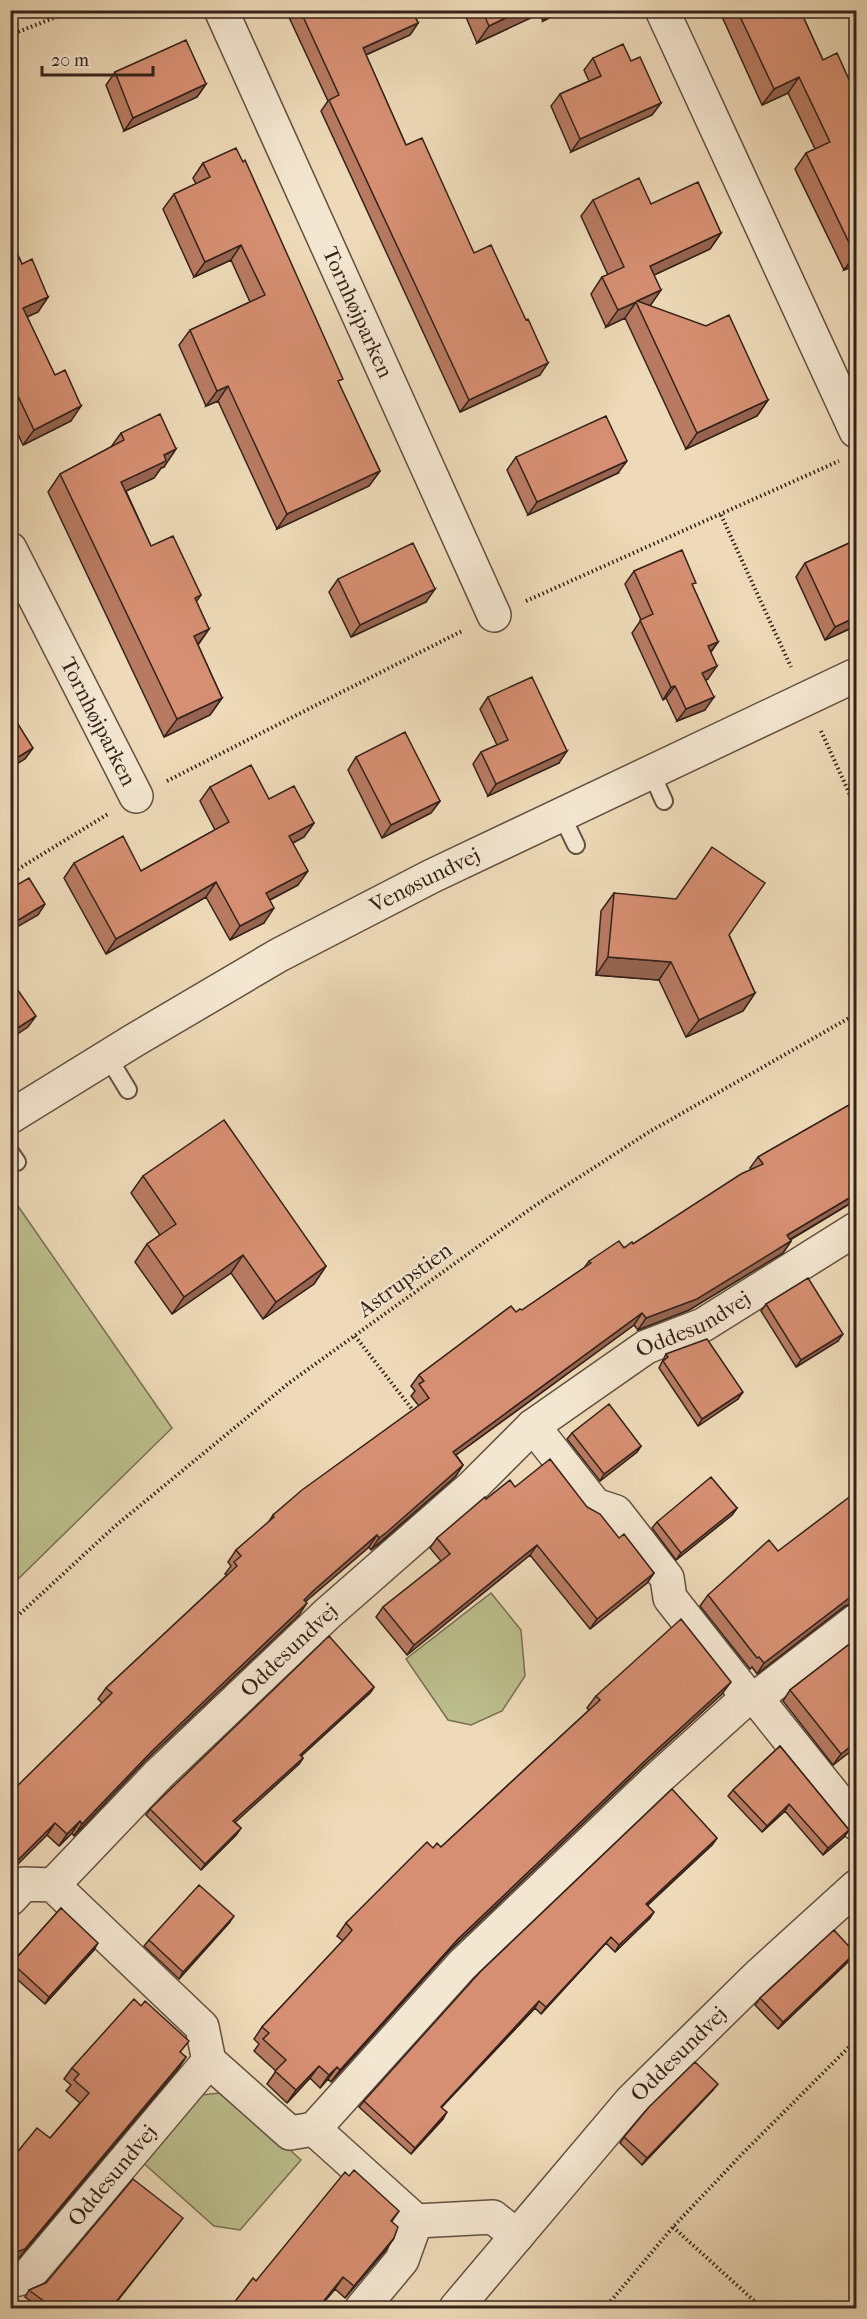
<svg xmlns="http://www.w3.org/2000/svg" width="867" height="2319" font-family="'IM FELL French Canon',serif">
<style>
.green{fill:#bcbe8d;stroke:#787054;stroke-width:1.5}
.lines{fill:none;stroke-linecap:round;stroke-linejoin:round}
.lane-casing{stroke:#635042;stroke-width:20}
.street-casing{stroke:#635042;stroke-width:36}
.path{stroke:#35221b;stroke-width:4;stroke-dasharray:1.5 3;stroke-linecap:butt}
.lane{stroke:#f4e7d1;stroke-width:16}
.street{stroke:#f4e7d1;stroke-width:33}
.wall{fill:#b87b62;stroke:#35221b;stroke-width:1.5}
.shaded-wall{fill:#966450;stroke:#35221b;stroke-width:1.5}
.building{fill:#d68f72;stroke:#35221b;stroke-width:1.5}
.labels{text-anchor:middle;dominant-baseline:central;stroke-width:4.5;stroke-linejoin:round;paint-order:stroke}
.street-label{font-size:22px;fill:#35221b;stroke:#f4e7d1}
</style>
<rect width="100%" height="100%" fill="#eedab8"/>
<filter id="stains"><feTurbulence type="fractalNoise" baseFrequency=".00333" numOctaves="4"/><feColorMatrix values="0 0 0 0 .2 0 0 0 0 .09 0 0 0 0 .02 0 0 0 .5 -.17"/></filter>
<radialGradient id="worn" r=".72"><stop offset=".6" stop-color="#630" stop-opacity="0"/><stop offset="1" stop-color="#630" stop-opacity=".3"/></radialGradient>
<path class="green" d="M11,1196L172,1428L11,1586H10Z
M491,1593L521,1630L525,1676L502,1711L471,1725L448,1720L406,1659Z
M220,2093L236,2101L301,2160L240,2230L214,2226L141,2161L201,2095Z"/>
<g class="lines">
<defs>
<path id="lane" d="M651,772L664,801
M561,814L576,845
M108,1057L128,1090
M10,1152L17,1162"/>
<g id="street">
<path id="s1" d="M221,10L494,615"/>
<path d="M662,10L856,431"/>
<path id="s2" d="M10,549L136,796"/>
<path id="s3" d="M10,1117L133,1041L279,955L432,876L856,675"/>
<path d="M533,1426L595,1505L616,1512L667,1578L670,1598L748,1697"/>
<path d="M756,1698L856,1823"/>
<path id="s4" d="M53,1885L158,1775L327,1614L472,1487L533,1426L646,1347L703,1325L856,1229"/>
<path d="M10,1899L24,1884L53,1885L202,2027L209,2061L290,2133L314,2129L416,2221L402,2260L362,2308"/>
<path d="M314,2129L462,1965L655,1781L748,1697L756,1698L856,1621"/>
<path d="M416,2221L493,2217L517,2236"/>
<path id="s5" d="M10,2281L27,2277L209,2061"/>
<path id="s6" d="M456,2308L631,2101L758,1976L856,1887"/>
</g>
</defs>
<use href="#lane" class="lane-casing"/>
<use href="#street" class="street-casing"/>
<path class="path" d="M10,35L74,10
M721,515L791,667
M526,601L839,461
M821,731L856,808
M167,781L462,631
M10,874L108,814
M355,1336L415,1413
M10,1623L114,1527L289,1383L533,1207L649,1132L856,1014
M673,2227L762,2308
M605,2308L673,2227L743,2153L856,2040"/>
<use href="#lane" class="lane"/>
<use href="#street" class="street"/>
</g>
<path class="wall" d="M289,10H412L418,23L410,35L366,55L406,145L474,253L540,375L460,412L321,111L328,101L287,13Z
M463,10H565L543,21L539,14L477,43Z
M719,10H800L823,60L856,95V265L844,270L795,169L806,153L815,149L788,93L762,105Z
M593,58L631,61L661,103L652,115L571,152L551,106L560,94L589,81L584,70Z
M115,72L206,84L197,97L124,131L106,85Z
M203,163L339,384L380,471L369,486L277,529L218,401L206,406L179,345L190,330L250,302L231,260L194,277L163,209L174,194L196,184L193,178Z
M593,200L651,204L721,233L710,249L654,275L650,306L768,400L757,416L686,449L625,318L606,327L591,294L602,277L608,275L581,216Z
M10,238L22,264L48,297L38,312L27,317L71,421L23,445L10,417Z
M121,433L164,467L161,468L154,478L126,491L151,546L201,595L196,602L209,629L198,645L222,698L210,715L164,737L48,492L60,474L111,447Z
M516,457L618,473L528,515L507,470Z
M856,540V626L825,640L796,577L805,563Z
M634,571L693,587L718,642L711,652L708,679L706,680L705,710L677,721L666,698L663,700L632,633L641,620L625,584Z
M338,579L426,602L351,637L329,592Z
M488,697L559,763L488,796L473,764L481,752L497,745L480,709Z
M856,745V767L850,753Z
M356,757L440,801L431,813L382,838L348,770Z
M210,787L269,799L314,823L304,837L293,843L298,885L270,900L264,923L230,940L206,897L106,954L64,878L74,863L141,871L215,830L200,801Z
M614,893L729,935L755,993L743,1011L686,1037L659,980L596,975L601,911Z
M856,1101V1200L790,1240L791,1241L783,1253L689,1310L638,1330L634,1325L456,1455L463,1465L455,1477L379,1544L371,1550L369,1547L305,1602L299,1615L145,1761L74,1836L72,1833L59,1846L47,1835L102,1703L98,1699L106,1688L227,1575L225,1574L231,1566L228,1562L236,1550L268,1523L273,1515L419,1406L411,1396L415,1391L411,1386L419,1375L516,1312L522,1310L584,1268L589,1261L633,1244L751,1170L750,1168L758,1157Z
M143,1176L326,1266L314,1284L263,1319L231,1273L172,1314L135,1262L147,1244L160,1235L131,1193Z
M766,1304L838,1341L796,1367L761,1311Z
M666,1354L738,1399L698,1426L659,1368Z
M572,1433L641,1446L637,1452L600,1481L567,1439Z
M515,1487L587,1507L654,1573L647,1583L590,1629L530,1555L407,1655L376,1617L383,1607L441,1561L430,1548L437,1538L486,1499Z
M737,1508L732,1515L676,1560L652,1528L657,1522Z
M778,1551L853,1603L845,1606L757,1674L752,1667L750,1669L700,1606L708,1595Z
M856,1639V1747L833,1765L783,1701L790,1690Z
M374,1687L370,1693L301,1756L303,1758L299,1764L235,1822L241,1828L236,1835L201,1870L146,1815L150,1809Z
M722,1694L642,1767L449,1951L331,2082L328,2079L320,2088L310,2078L287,2103L267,2084L276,2071L254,2051L259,2044L254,2039L262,2027L343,1941L337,1936L346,1923L433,1848L441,1847L589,1710L587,1708L596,1696Z
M780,1746L849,1830L844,1837L823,1855L785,1811L762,1832L728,1796L733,1790Z
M717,1838L712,1845L648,1905L650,1918L615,1952L606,1943L541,2014L535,2008L442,2107L443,2119L411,2154L359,2107L364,2101Z
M61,1908L94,1950L45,2004L10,1973V1965Z
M229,1923L179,1979L144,1946L149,1940Z
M851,1959L778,2029L755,2005L760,1998Z
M181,2053L186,2057L178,2069L17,2260L50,2138L80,2103L66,2091L71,2085L64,2079L72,2068Z
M713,2090L642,2165L620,2143L624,2137Z
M399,2211L392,2221L394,2238L385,2251L345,2298L335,2289L319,2308H230L256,2281Z
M178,2224L112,2308H40L25,2297L29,2290Z"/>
<path class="shaded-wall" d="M522,10H541L539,14L477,43L489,26Z
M550,10H565L543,21Z
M418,23L410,35L354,60L363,48Z
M799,77L788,93L762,105L774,89Z
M206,84L197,97L124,131L133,118Z
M661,103L652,115L571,152L580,139Z
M721,233L710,249L639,282L650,266Z
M241,245L231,260L194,277L205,262Z
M856,254V265L844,270L855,255Z
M661,290L650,306L637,301Z
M48,297L38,312L13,323L23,308Z
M636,302L625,318L606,327L618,310Z
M548,363L540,375L460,412L469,400Z
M228,386L218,401L206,406L217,391Z
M768,400L757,416L686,449L697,433Z
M81,406L71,421L23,445L34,430Z
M176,449L164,467L161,468L154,478L109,499L121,482L164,455Z
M627,461L618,473L528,515L537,502Z
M380,471L369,486L277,529L287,514Z
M435,589L426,602L351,637L360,625Z
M856,617V626L825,640L835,627Z
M209,629L196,647L194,636Z
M718,642L709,654L708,646Z
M717,666L708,679L693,686L702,673Z
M675,686L666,698L663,700L671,687Z
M714,697L705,710L677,721L686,709Z
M222,698L210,715L164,737L177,719Z
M33,748L25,759L10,768V762Z
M567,751L559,763L488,796L496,784Z
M440,801L431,813L382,838L391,825Z
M314,823L304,837L279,850L289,836Z
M308,871L298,885L256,907L266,893Z
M216,882L206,897L106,954L116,939Z
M45,904L38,915L10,931V925Z
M274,908L264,923L230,940L240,926Z
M608,957L671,962L659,980L596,975Z
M755,993L743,1011L686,1037L699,1020Z
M36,1016L28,1027L10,1039V1033Z
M856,1194V1200L779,1246L787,1235Z
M791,1241L783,1253L689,1310L638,1330L646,1318Z
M243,1255L231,1273L172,1314L184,1297Z
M326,1266L314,1284L263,1319L276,1302Z
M642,1313L634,1325L445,1463L453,1452Z
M843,1334L838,1341L796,1367L801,1360Z
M743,1392L738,1399L698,1426L702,1419Z
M641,1446L637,1452L600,1481L604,1474Z
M463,1465L455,1477L371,1550L379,1538Z
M737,1508L732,1515L676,1560L681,1553Z
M377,1535L369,1547L305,1602L304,1600L313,1591Z
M537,1545L530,1555L407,1655L414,1645Z
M654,1573L647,1583L590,1629L597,1619Z
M856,1593V1603H853L845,1606L757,1674L764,1663L853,1595Z
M307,1603L299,1615L145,1761L74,1836L82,1824L153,1750Z
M731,1682L722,1694L642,1767L449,1951L331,2082L340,2070L458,1939L651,1755Z
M374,1687L370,1693L296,1761L300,1755Z
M856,1742V1747L833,1765L841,1754Z
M303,1758L299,1764L229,1828L233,1821Z
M789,1804L785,1811L762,1832L767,1826Z
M80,1821L72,1833L59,1846L67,1834Z
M55,1823L47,1835L10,1872V1868Z
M241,1828L236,1835L201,1870L205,1864Z
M849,1830L844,1837L823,1855L828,1848Z
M717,1838L712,1845L642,1910L646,1904Z
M654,1912L650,1918L615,1952L619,1945Z
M234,1916L229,1923L179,1979L183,1972Z
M611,1937L606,1943L541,2014L546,2007Z
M98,1943L94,1950L45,2004L49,1997Z
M855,1953L851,1959L778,2029L783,2022Z
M539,2001L535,2008L436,2113L441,2107Z
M186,2057L178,2069L17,2260L10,2262V2254Z
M319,2066L310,2078L287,2103L296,2090Z
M337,2067L328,2079L320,2088L329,2075Z
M718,2084L713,2090L642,2165L647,2158Z
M447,2112L443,2119L411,2154L415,2148Z
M394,2238L385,2251L345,2298L354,2286Z
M343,2277L335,2289L319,2308H318Z"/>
<path class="building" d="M300,10H412L418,23L363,48L406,145L422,138L474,253L491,245L526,320L528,319L548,363L469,400L329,100L339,95Z
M482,10H522L489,26Z
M737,10H800L823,60L837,53L856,95V254L855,255L806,153L830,142L799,77L774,89Z
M186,40L206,84L133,118L115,72Z
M623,44L631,61L640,57L661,103L580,139L560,94L601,76L593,58Z
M236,148L243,162L245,160L343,379L338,381L380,471L287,514L228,386L217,391L190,330L265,295L241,245L205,262L174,194L210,177L203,163Z
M639,178L651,204L698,182L721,233L650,266L661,290L637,301L706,326L729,315L768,400L697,433L636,302L618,310L602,277L624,267L593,200Z
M10,238L22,264L32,259L48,297L23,308L55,375L65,370L81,406L34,430L10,379Z
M160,414L176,449L164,455L166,461L121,482L151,546L173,536L201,595L195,598L209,629L194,636L222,698L177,719L60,474L124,440L121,433Z
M606,416L627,461L537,502L516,457Z
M856,540V617L835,627L805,563Z
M413,543L435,589L360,625L338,579Z
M682,550L696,583L692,584L718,642L708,646L717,666L702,673L714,697L686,709L675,686L671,687L640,620L653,614L634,571Z
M532,677L567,751L496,784L481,752L508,740L488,697Z
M11,713L33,748L10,762V714Z
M405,732L440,801L391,825L356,757Z
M251,765L269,799L294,786L314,823L289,836L308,871L266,893L274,908L240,926L216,882L116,939L74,863L123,836L141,871L229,822L210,787Z
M712,847L765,883L729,935L755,993L699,1020L671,962L608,957L614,893L676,899Z
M29,878L45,904L10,925V889Z
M10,979L36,1016L10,1033Z
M856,1101V1194L787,1235L791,1241L697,1299L646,1318L642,1313L453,1452L463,1465L387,1532L379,1538L377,1535L313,1591L304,1600L307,1603L153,1750L82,1824L80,1821L67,1834L55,1823L10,1868V1793L112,1693L106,1688L237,1566L234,1562L241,1556L236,1550L274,1517L273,1515L302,1490L429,1398L419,1384L424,1381L419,1375L511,1306L516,1312L520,1309L522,1310L591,1263L589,1261L619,1241L624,1248L632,1242L633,1244L741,1174L763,1164L758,1157Z
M224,1120L326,1266L276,1302L243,1255L184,1297L147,1244L176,1224L143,1176Z
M808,1278L843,1334L801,1360L766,1304Z
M707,1339L743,1392L702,1419L663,1361L668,1357L666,1354Z
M609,1404L641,1446L604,1474L572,1433Z
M550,1459L587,1507L600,1514L619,1538L624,1534L654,1573L597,1619L537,1545L414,1645L383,1607L450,1554L437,1538L485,1497L486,1499L510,1480L515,1487Z
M711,1477L737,1508L681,1553L657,1522Z
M856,1492V1593L853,1595L764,1663L759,1657L757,1658L708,1595L769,1540L778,1551Z
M681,1619L731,1682L651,1755L458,1939L340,2070L337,2067L329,2075L319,2066L296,2090L275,2071L286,2060L263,2039L269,2033L262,2027L348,1935L352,1930L346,1923L427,1842L433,1848L437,1843L441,1847L600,1700L596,1696Z
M329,1636L374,1687L300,1755L303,1758L233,1821L241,1828L205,1864L150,1809Z
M856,1639V1742L841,1754L790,1690Z
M780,1746L849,1830L828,1848L789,1804L767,1826L733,1790Z
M672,1789L717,1838L646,1904L654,1912L619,1945L611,1937L546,2007L539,2001L441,2107L447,2112L415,2148L364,2101L480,1972Z
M199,1885L234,1916L183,1972L149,1940Z
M61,1908L98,1943L49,1997L12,1963Z
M834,1930L855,1953L783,2022L760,1998Z
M134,1999L141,2006L145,2001L189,2041L180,2052L186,2057L25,2249L10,2254V2161L37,2128L50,2138L89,2093L74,2080L79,2074L72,2068Z
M695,2062L718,2084L647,2158L624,2137L649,2107Z
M354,2170L399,2211L391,2221L398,2227L394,2238L354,2286L343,2277L318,2308H230L253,2278L256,2281L345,2172L349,2176Z
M133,2179L183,2218L111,2308H53L29,2290L46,2283Z
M856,2303V2308H851Z"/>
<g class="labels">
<g class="street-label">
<text stroke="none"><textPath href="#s1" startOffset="332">Tornhøjparken</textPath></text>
<text stroke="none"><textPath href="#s2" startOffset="194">Tornhøjparken</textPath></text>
<text stroke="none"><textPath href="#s3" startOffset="478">Venøsundvej</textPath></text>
<text transform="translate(405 1280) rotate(-36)">Astrupstien</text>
<text stroke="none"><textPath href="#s4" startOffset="855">Oddesundvej</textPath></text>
<text stroke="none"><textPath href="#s4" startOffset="333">Oddesundvej</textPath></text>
<text stroke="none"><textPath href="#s6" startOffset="338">Oddesundvej</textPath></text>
<text stroke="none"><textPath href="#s5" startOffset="150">Oddesundvej</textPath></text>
</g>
</g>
<rect width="867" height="2319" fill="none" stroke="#eedab8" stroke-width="36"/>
<rect x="12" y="12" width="843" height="2295" fill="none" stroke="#35221b" stroke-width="3"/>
<rect x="18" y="18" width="831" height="2283" fill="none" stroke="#35221b" stroke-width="1.5"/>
<path d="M42 66v9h111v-9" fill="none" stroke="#35221b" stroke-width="3"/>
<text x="51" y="66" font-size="18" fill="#35221b" stroke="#f4e7d1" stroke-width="4.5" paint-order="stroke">20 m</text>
<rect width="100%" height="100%" filter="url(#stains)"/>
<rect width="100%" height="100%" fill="url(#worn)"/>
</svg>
